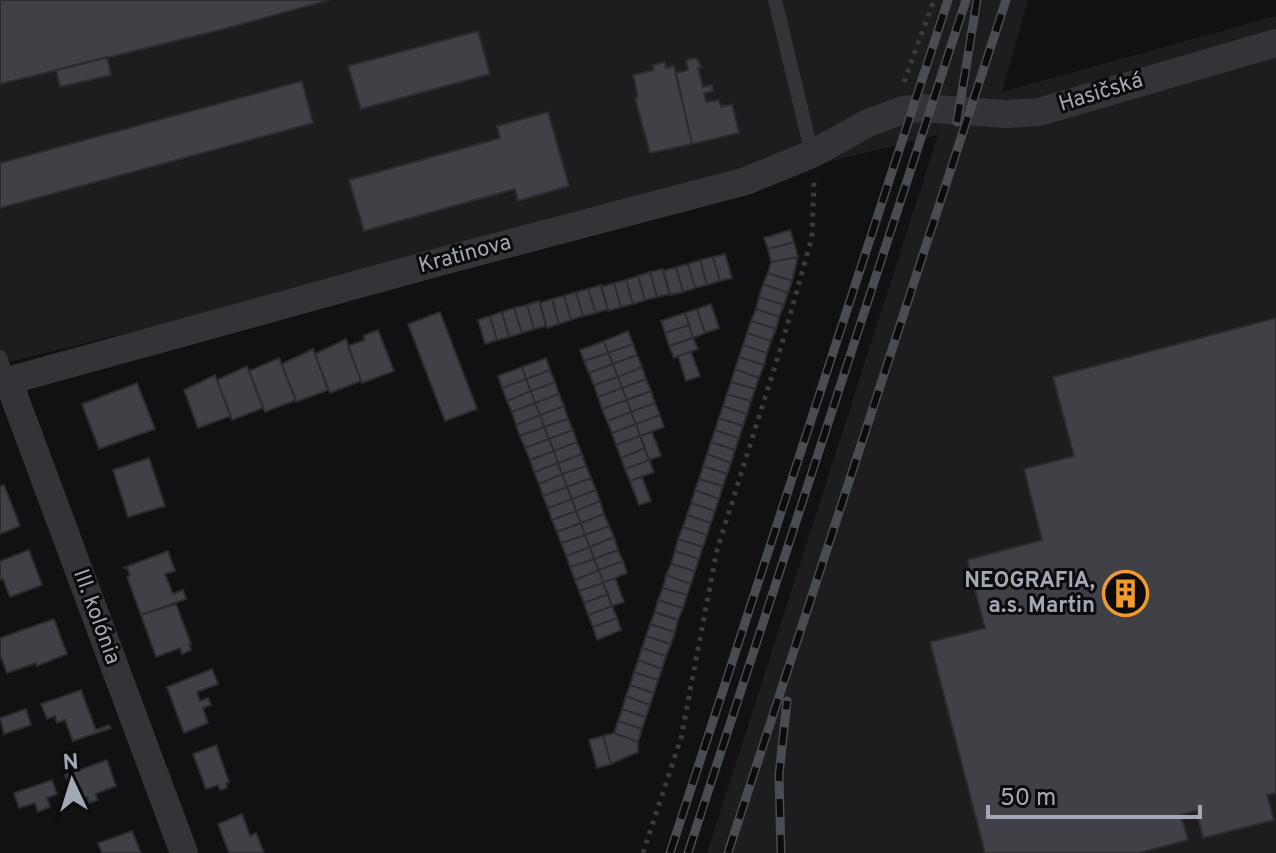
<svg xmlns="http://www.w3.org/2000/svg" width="1276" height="853" font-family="Overpass,sans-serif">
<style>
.built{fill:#1d1d20}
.building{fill:#404146;stroke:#2b2c2f;stroke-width:2}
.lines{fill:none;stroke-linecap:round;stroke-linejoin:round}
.path{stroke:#383b3f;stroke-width:5;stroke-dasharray:4 6;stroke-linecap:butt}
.service{stroke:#323438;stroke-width:14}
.minor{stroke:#323438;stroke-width:28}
.rail-casing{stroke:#494c51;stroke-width:9}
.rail{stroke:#0c0c0e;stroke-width:6;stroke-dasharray:18;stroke-linecap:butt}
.labels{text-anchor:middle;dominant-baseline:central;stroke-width:6;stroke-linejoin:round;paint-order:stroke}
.street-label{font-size:22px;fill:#a2a9b4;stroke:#0c0c0e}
.poi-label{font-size:22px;font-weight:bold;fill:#a2a9b4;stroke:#0c0c0e;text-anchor:end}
</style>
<rect width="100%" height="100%" fill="#111113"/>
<path class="built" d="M0,0H1028L1002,92L1276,16V853H707L938,135L0,364Z"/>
<path class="building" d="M0,0H329L224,29L0,84Z
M478,31L490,74L361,109L348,66Z
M107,57L111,75L60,87L56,70Z
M696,58L702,67L698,68L703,87L712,85L713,91L704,93L706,102L719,100L721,107L732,104L739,133L692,144L676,73L688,70L686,60Z
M665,62L666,68L674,66L692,144L650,153L635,98L638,97L633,75L654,70L653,65Z
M302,81L313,123L0,208V163Z
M548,112L569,186L518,201L515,189L364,231L349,180L500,138L497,126Z
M790,230L794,242L768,249L764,238Z
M794,242L798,257L771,262L768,249Z
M725,254L732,278L720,281L713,257Z
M713,257L720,281L707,285L700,260Z
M798,257L792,281L768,273L771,262Z
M700,260L707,285L695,288L688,264Z
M688,264L695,288L683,292L676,267Z
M676,267L683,292L670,295L663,271Z
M663,269L670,294L657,297L650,272Z
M650,272L657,297L645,300L638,276Z
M768,273L792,281L788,293L763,284Z
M638,276L645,300L633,304L626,280Z
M626,280L633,304L621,307L614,283Z
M614,283L621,307L608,311L601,287Z
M763,284L788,293L784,305L759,297Z
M601,285L608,309L596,313L588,289Z
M588,289L596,313L583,316L576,292Z
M576,292L583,316L571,320L564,296Z
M564,296L571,320L559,324L552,299Z
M759,297L784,305L779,317L756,309Z
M552,299L559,324L547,328L540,303Z
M539,301L546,326L534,329L527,305Z
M711,304L719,328L705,333L697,309Z
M527,305L534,329L522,333L514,308Z
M514,308L522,333L509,337L502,312Z
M697,309L705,333L693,338L685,313Z
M756,309L779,317L776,329L751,321Z
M440,312L477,409L445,421L408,324Z
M502,312L509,337L497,340L490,316Z
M685,313L689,325L665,333L661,321Z
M490,316L497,340L485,344L478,320Z
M1276,318V793L1267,795L1274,820L1203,838L1196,811L1181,815L1188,840L1139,853H985L930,642L985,628L967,560L1042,540L1024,469L1074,456L1053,377Z
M751,321L776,329L771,341L747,333Z
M689,325L693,338L669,346L665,333Z
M378,330L394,371L362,383L348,346L365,340L363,336Z
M628,331L633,344L608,353L604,341Z
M747,333L771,341L767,353L743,345Z
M693,338L698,349L674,358L669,346Z
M346,339L361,381L330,393L315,354Z
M604,341L608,353L584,361L580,350Z
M633,344L637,355L613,364L608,353Z
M743,345L767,353L764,365L739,357Z
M313,349L328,390L296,402L282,364Z
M691,352L700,376L686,381L678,356Z
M608,353L613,364L589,373L584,361Z
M637,355L642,367L618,377L613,364Z
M739,357L764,365L759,378L735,369Z
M279,358L296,400L265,412L249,371Z
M546,358L550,370L526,379L522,367Z
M613,364L618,377L594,385L589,373Z
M247,366L263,408L232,420L217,380Z
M522,367L526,379L502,388L498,376Z
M642,367L646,379L622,388L618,377Z
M735,369L759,378L755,389L731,382Z
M550,370L555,382L531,391L526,379Z
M215,375L231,416L198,428L184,390Z
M618,377L622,388L598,397L594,385Z
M526,379L531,391L507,401L502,388Z
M646,379L651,391L627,400L622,388Z
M555,382L559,394L535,403L531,391Z
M731,382L755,389L751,401L727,394Z
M137,383L155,429L99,449L82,404Z
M622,388L627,400L602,409L598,397Z
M531,391L535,403L512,412L507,401Z
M651,391L655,403L631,412L627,400Z
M559,394L564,406L540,415L535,403Z
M727,394L751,401L747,414L723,406Z
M627,400L631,412L607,421L602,409Z
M535,403L540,415L516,425L512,412Z
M655,403L660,415L636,424L631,412Z
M564,406L568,419L544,427L540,415Z
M723,406L747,414L743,426L719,418Z
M631,412L636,424L612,433L607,421Z
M540,415L544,427L520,436L516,425Z
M660,415L664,427L640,436L636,424Z
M719,418L743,426L739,438L715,430Z
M568,419L573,430L549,439L544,427Z
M636,424L640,436L616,445L612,433Z
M544,427L549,439L525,448L520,436Z
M573,430L577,442L554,451L549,439Z
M715,430L739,438L735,450L711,442Z
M652,432L661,456L649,460L640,436Z
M640,436L645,448L621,458L616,445Z
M549,439L554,451L530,460L525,448Z
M577,442L582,454L558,463L554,451Z
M711,442L735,450L731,463L707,454Z
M645,448L649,460L625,469L621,458Z
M554,451L558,463L534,472L530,460Z
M582,454L586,466L562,474L558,463Z
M707,454L731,463L727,474L703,466Z
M149,458L165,506L128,517L113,470Z
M649,460L654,472L630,481L625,469Z
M558,463L562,474L539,484L534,472Z
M586,466L591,478L567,487L562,474Z
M703,466L727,474L723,486L699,479Z
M562,474L567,487L543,496L539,484Z
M642,477L651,501L639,505L630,481Z
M591,478L596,490L572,499L567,487Z
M699,479L723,486L719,499L695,490Z
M4,485L20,526L0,534V486Z
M567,487L572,499L548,508L543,496Z
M596,490L600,501L576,511L572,499Z
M695,490L719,499L715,511L691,503Z
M572,499L576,511L552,520L548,508Z
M600,501L604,514L581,523L576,511Z
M691,503L715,511L711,523L687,515Z
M576,511L581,523L557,532L552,520Z
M604,514L609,526L585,535L581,523Z
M687,515L711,523L707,535L683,527Z
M581,523L585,535L561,543L557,532Z
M609,526L614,537L590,547L585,535Z
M683,527L707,535L703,547L678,539Z
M585,535L590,547L566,556L561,543Z
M614,537L618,550L594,559L590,547Z
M678,539L703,547L699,559L675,551Z
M590,547L594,559L570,567L566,556Z
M29,550L42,585L10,597L3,579L0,580V561Z
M618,550L623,561L599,570L594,559Z
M168,551L175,571L165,574L173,594L183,590L186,599L141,615L127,577L130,575L127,568H123Z
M675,551L699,559L695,571L671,564Z
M594,559L599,570L575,580L570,567Z
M623,561L627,573L603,583L599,570Z
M671,564L695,571L691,584L666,575Z
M599,570L603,583L579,591L575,580Z
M666,575L691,584L687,595L663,588Z
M615,578L624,602L612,606L603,583Z
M603,583L608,594L584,603L579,591Z
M663,588L687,595L683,608L658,600Z
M608,594L612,606L588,615L584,603Z
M658,600L683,608L678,620L655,612Z
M176,604L191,644H189L191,650L182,654L180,648L156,657L141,615Z
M612,606L617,618L593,627L588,615Z
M655,612L678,620L675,632L650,624Z
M617,618L621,630L597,640L593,627Z
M54,619L67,654L37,666L36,663L7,673L0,655V638Z
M650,624L675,632L671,644L646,636Z
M646,636L671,644L666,656L642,648Z
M642,648L666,656L662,669L638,660Z
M638,660L662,669L658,680L634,672Z
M212,669L218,684L197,692L200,701L208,698L211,705L203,708L208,723L184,733L167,687Z
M634,672L658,680L654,693L630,685Z
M630,685L654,693L650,705L626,696Z
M81,690L96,730L109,725L111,728L73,741L65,720L57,723L55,716L47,719L41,704Z
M626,696L650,705L646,717L622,709Z
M26,709L31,725L4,734L0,718Z
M622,709L646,717L642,729L618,721Z
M618,721L642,729L638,742L614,733Z
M614,733L638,742V752L611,764L603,736Z
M603,736L611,764L597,768L589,740Z
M216,745L229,782L226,783L227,788L220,790L218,785L206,789L193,754Z
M107,760L116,786L95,794L98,800L89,803L87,797L75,801L65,775Z
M52,780L57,794L47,798L50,807L38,812L35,803L19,808L14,793Z
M242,814L250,836L256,833L264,853H229L218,824Z
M132,831L141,853H102L98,843Z"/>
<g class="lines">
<path class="path" d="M904,82L934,0
M643,853L681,738L717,550L781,347L812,237L814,182"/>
<path class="service" d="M775,0L812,154
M0,357L8,380"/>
<path class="minor" d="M8,380L184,853
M0,383L439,262L746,181L812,154L868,123L903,110L922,108L1006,114L1039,112L1276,43"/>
<defs>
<path id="rail" d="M957,122L977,0
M670,853L948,0
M688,853L966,0
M728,853L1006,0
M781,853L779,775L787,701"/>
</defs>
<use href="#rail" class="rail-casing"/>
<use href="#rail" class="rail"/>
</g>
<defs>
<symbol id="building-ring" viewBox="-11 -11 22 22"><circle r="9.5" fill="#0c0c0e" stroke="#f29b2a" stroke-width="1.5"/><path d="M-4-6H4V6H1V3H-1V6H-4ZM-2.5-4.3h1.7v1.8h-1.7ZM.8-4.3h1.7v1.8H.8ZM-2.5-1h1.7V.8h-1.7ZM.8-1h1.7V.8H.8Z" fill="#f29b2a"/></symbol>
</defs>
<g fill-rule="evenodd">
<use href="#building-ring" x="1100" y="568" width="51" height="51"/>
</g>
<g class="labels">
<g class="street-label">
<text transform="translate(1101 93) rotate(-17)">Hasičská</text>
<text transform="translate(465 255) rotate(-15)">Kratinova</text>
<text transform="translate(96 617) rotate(70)">III. kolónia</text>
</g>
<g class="poi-label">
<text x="1095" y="581">NEOGRAFIA,<tspan x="1095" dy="25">a.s. Martin</tspan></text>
</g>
</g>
<g transform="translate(72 781) rotate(356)" stroke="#0c0c0e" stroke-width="6" paint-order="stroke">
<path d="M0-6L14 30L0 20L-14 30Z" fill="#a2a9b4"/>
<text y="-12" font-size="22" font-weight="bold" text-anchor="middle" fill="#a2a9b4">N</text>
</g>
<path d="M988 805v12h212v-12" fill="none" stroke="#a2a9b4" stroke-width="4"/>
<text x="1000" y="805" font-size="24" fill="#a2a9b4" stroke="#0c0c0e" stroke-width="6" paint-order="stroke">50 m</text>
</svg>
